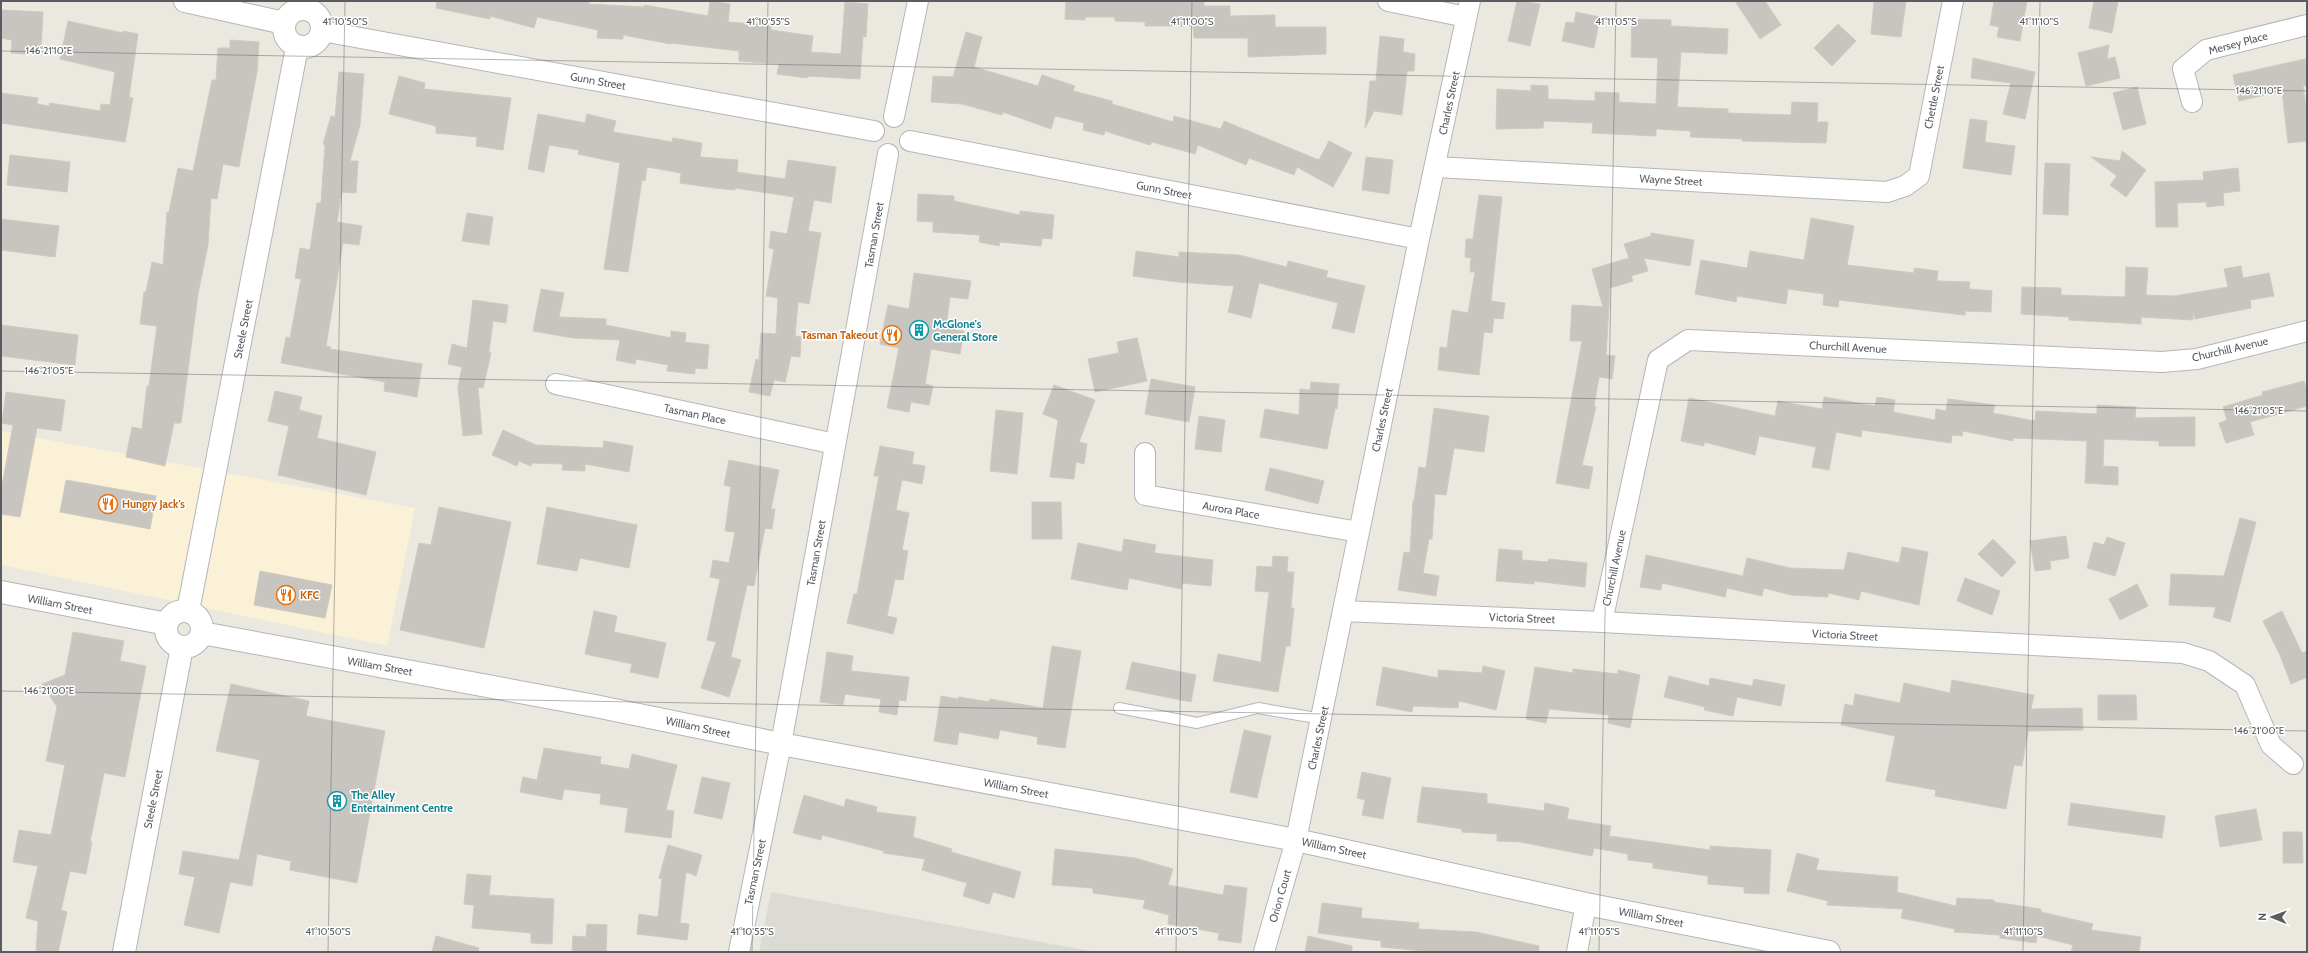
<svg xmlns="http://www.w3.org/2000/svg" width="2308" height="953" font-family="Cabin,sans-serif">
<style>
.commercial{fill:#faf1d6}
.industrial{fill:#dcdad5}
.building{fill:#c8c5c0;stroke:#cfcabf}
.lines{fill:none;stroke-linecap:round;stroke-linejoin:round}
.service-casing{stroke:#b3b6ba;stroke-width:12}
.minor-casing{stroke:#b3b6ba;stroke-width:22}
.tertiary-casing{stroke:#b3b6ba;stroke-width:24}
.secondary-casing{stroke:#b2b5ba;stroke-width:24}
.service{stroke:#fff;stroke-width:10}
.minor{stroke:#fff;stroke-width:20}
.tertiary{stroke:#fff;stroke-width:22}
.secondary{stroke:#fff;stroke-width:22}
.ticks{fill:none;stroke:#595c60;stroke-width:1;stroke-opacity:0.45}
.labels{text-anchor:middle;dominant-baseline:central;stroke-width:3;stroke-linejoin:round;paint-order:stroke}
.street-label{font-size:11px;fill:#595c60;stroke:#fff}
.culture-label{font-size:11px;font-weight:bold;fill:#0d838f;stroke:#fff;text-anchor:start}
.food-label{font-size:11px;font-weight:bold;fill:#c56008;stroke:#fff;text-anchor:start}
.ticks-label{font-size:10px;text-anchor:middle;fill:#595c60;stroke:#fff;stroke-width:3;stroke-linejoin:round;paint-order:stroke}
</style>
<rect width="100%" height="100%" fill="#ebe8e0"/>
<path class="commercial" d="M1,431L415,508L387,646L1,565Z"/>
<path class="industrial" d="M771,892L1095,952H759Z"/>
<path class="building" d="M437,1H589V4L644,7V5L708,16L710,1L730,4L728,22L771,25V30L813,36L811,52L841,54L845,2L868,4L866,37L863,36L860,79L808,76L807,78L777,74L779,64L739,61V51L671,43V44L623,35V39L597,38L598,30L537,17L534,28L490,16V19L436,8Z
M1066,1H1204V6H1230V16L1275,15V27H1326V54L1248,57V38H1194L1193,26H1145V22L1115,21V17H1085V20L1065,19Z
M1517,1L1540,4L1530,46L1508,41Z
M1735,1H1765L1781,25L1760,39Z
M1874,1H1906L1901,37L1871,34Z
M1994,1H2027L2020,41L1997,37L1999,27L1990,25Z
M2094,1H2118L2112,33L2089,28Z
M1,10L43,12L41,48L26,47L25,54L11,53L12,40L1,38Z
M1576,12L1600,17L1594,48L1562,41L1566,22L1574,23Z
M1632,19L1671,20V26L1728,29L1727,54L1681,52L1677,107L1728,109V113L1791,115L1792,102L1818,103L1817,122H1828L1826,143L1742,141L1743,139L1690,137L1691,131L1656,129V136L1592,133L1593,123L1544,121L1543,128L1496,129L1497,89L1531,91V85L1548,86V99L1595,101V92L1619,93V102L1656,104L1658,58L1631,57Z
M68,21L123,33V31L138,34L129,97L133,98L125,142L1,123V93L38,98L37,104L49,106L50,103L100,111L101,104L110,105L115,72L60,59Z
M1838,24L1856,41L1832,66L1814,48Z
M966,32L982,37L974,67L1038,86L1042,75L1075,86L1073,91L1112,101V104L1173,122L1174,116L1221,129L1224,121L1319,160L1329,141L1352,153L1333,187L1297,167L1294,175L1249,158L1246,165L1198,145L1195,154L1152,142L1150,145L1105,131L1104,135L1083,130L1084,123L1055,116L1051,129L1003,112L1002,115L962,104L931,102L933,76L953,77Z
M1380,36L1404,39L1403,52L1415,54L1414,71H1407L1402,115L1374,111L1365,128L1370,81H1376Z
M230,40L259,42L257,72L239,167L223,164L217,199L211,198L208,245L198,294L181,423H174L165,466L126,457L132,427L142,429L147,386H149L157,326L140,324L144,292H146L152,262L163,265L167,212H169L178,168L193,171L212,80H216L218,48H230Z
M2109,45L2107,59L2115,57L2120,78L2086,86L2078,53Z
M1973,58L2035,72L2025,119L2003,114L2011,83L1971,78Z
M2305,59L2307,85L2303,86L2307,115V141L2288,143L2282,91L2239,101L2233,75Z
M339,72L364,74L360,125L350,161H358L356,193L342,192L337,222L362,226L359,245L343,243L326,346L331,347L330,349L422,364L417,397L384,391L385,382L281,363L286,337L290,338L301,279L295,278L300,248L310,250L317,203H321L325,145L323,144L331,116L335,117Z
M399,76L425,83L424,89L511,98L503,150L476,146L477,137L436,133V126L389,114Z
M2137,87L2146,124L2123,130L2113,93Z
M538,114L585,123L587,114L616,121L613,132L672,142L673,138L702,143L700,157L738,160L737,172L785,179L788,160L836,167L831,203L814,200L808,231L821,233L809,304L798,302L795,336L801,337L800,357L791,356L785,382L774,380L770,396L749,392L756,359L759,360L761,333L776,334L778,298L766,296L774,249L769,248L771,231L787,234L794,197L735,188V190L715,188L680,183L681,173L647,167L645,181L642,180L628,272L604,269L620,163L578,154L579,150L549,145L544,172L528,169Z
M1970,119L1987,121L1985,142L2015,146L2011,175L1963,168Z
M2122,151L2146,170L2126,197L2110,185L2117,176L2091,157L2120,161Z
M10,155L70,162L67,192L7,185Z
M1366,157L1393,160L1389,194L1362,190Z
M2045,163L2070,164L2068,215L2043,214Z
M2238,168L2240,191L2223,193L2224,205L2207,207L2206,202L2177,203L2178,227H2156L2155,182L2204,180L2203,172Z
M918,194L954,196V201L1020,215V211L1054,215L1052,239L1042,238L1041,246L1000,242L999,246L979,242L980,235L933,232V222L917,221Z
M1479,195L1502,197L1491,301L1505,303L1503,319L1494,318L1492,333L1484,332L1479,375L1438,370L1440,347L1447,348L1452,310L1468,313L1475,272H1470L1471,258L1465,257L1466,239H1473Z
M467,213L493,217L489,245L462,241Z
M1811,218L1854,226L1847,265L1914,273V268L1938,271L1937,281L1970,282L1969,289L1992,291L1991,312L1965,311V315L1955,314L1839,300L1838,307L1823,305L1824,294L1788,289L1786,304L1737,296L1736,302L1695,294L1701,260L1747,268L1750,251L1804,260Z
M1,219L59,226L55,257L1,250Z
M1651,233L1694,240L1690,266L1644,258L1648,271L1631,276L1633,281L1610,288L1606,355L1615,356L1612,379L1599,377L1594,406L1596,407L1582,465L1593,467L1589,489L1556,483L1582,341H1570L1572,305L1603,307L1592,269L1629,258L1624,244L1651,236Z
M1136,251L1179,257V252L1239,255L1287,267L1288,261L1328,271L1326,277L1365,286L1354,333L1332,328L1338,303L1259,283L1251,318L1228,312L1234,286L1177,282L1133,276Z
M2241,266L2243,278L2269,273L2274,296L2250,300L2251,308L2195,319L2193,312V320L2141,317V324L2069,320V317L2021,314L2022,287L2061,288V295L2125,297L2126,267L2148,268L2146,295L2174,296L2228,287L2224,269Z
M914,273L971,281L968,299L950,297L946,328L964,331L960,354L931,349L925,384L933,386L929,405L911,402L909,412L887,408L899,348L880,344L888,305L909,309Z
M541,289L564,293L559,317L606,319V325L671,338V331L686,333L685,342L709,345L707,369L695,368V374L667,371L668,365L636,359L635,364L616,360L620,340L573,338L533,331Z
M473,300L508,305L506,323L493,321L489,352L491,353L483,388L478,387L482,434L463,436L458,387L462,367L448,364L452,344L467,348Z
M1,325L78,335L75,365L1,356Z
M1137,338L1147,381L1095,392L1088,359L1119,353L1117,342Z
M1151,379L1195,387L1189,422L1145,414Z
M2304,381L2307,391V406L2250,422L2254,435L2226,443L2219,423L2227,420L2223,407L2263,395L2262,392Z
M1311,382L1339,384L1337,409H1335L1327,449L1260,437L1265,409L1299,415L1300,389L1310,390Z
M1054,385L1095,400L1079,442L1087,444L1084,464L1076,462L1074,479L1050,477L1058,420L1043,414Z
M275,391L302,397L299,410L322,416L317,438L376,452L366,495L278,475L289,426L268,421Z
M6,392L65,400L61,431L37,428L20,517L1,514V491L13,425L2,423Z
M1824,397L1875,406L1877,397L1895,400L1893,412L1935,420L1936,409L1946,411L1948,399L1995,405L1993,413L2035,421L2036,411L2097,414V405L2136,407L2135,418L2195,417V446H2159V441L2104,439L2103,466L2118,467V485L2085,483L2087,441L2013,438V441L1963,431L1962,436L1952,435L1951,443L1862,430L1861,437L1836,432L1829,470L1812,467L1816,447L1759,436L1755,455L1704,442V446L1681,441L1689,398L1775,416L1778,401L1822,409Z
M1434,408L1489,416L1484,452L1454,448L1446,495L1435,494L1432,539H1429L1423,573L1439,576L1436,596L1398,590L1404,552L1410,553L1413,501H1414L1419,467L1426,468Z
M996,410L1023,413L1017,474L990,471Z
M1199,416L1225,420L1221,452L1195,449Z
M503,430L536,445L603,448L604,441L633,446L629,472L585,464V471L562,470L563,464L532,463L531,466L519,461L517,466L492,455Z
M880,446L914,452L912,464L925,466L922,484L902,480L896,510L909,513L902,550L908,551L903,580L895,579L887,616L897,618L893,634L847,623L854,594H857L879,476H874Z
M729,460L779,470L771,509H775L772,529L765,528L754,586L747,585L731,657L741,660L729,697L701,688L716,642L707,640L720,579L710,577L713,560L729,563L735,532L725,531L731,487L724,485Z
M1270,468L1324,481L1318,504L1265,490Z
M66,480L156,496L150,529L60,512Z
M1032,502H1061L1062,539H1032Z
M439,507L511,522L484,648L400,630L419,543L431,545Z
M547,507L637,525L629,568L580,558L577,571L537,564Z
M2240,518L2256,522L2230,622L2213,617L2216,607L2169,605L2171,574L2224,576Z
M2066,536L2069,558L2050,561L2051,569L2035,571L2030,541Z
M2107,537L2125,543L2115,576L2087,568L2094,542L2104,545Z
M1124,539L1156,545L1154,553L1213,560L1211,586L1182,583L1181,589L1129,578L1127,590L1071,579L1078,543L1122,552Z
M1993,539L2016,562L2002,577L1978,554Z
M1902,547L1928,552L1919,605L1861,591L1859,600L1828,593V597L1791,595L1764,588L1762,596L1727,588L1725,597L1662,583L1661,590L1640,587L1646,555L1743,576L1747,558L1790,568L1844,570L1848,552L1899,563Z
M1499,549L1522,551V560L1548,562L1549,559L1587,563L1585,587L1534,581V584L1496,581Z
M1273,556L1288,557L1287,572H1294L1291,608H1294L1290,646H1286L1278,692L1213,681L1218,654L1261,662L1269,592L1255,591L1257,566L1272,567Z
M260,571L332,585L325,618L254,605Z
M1965,578L2000,591L1992,615L1957,601Z
M2137,584L2148,606L2120,620L2109,599Z
M594,611L617,616L614,632L666,643L658,678L630,672L632,664L585,654Z
M2282,611L2302,653L2307,651V677L2291,684L2280,655L2263,621Z
M73,632L124,641L120,661L146,666L125,777L104,773L90,842H92L86,874L70,871L61,910L67,912L58,952H36L38,921L26,918L38,866L13,862L19,830L51,835L65,765L46,761L57,707L42,684L65,675Z
M1052,646L1081,651L1065,748L1037,744L1038,737L1000,730L998,739L959,732L957,745L934,741L941,696L958,699L959,697L989,702L990,699L1043,708Z
M827,652L853,656L851,671L909,677L906,701L899,700L897,715L879,712L881,699L845,694L843,705L820,702Z
M1132,662L1196,675L1191,702L1126,689Z
M1483,666L1505,671L1496,710L1459,701L1458,708L1413,706L1412,712L1376,705L1383,667L1438,678V670L1482,673Z
M1535,667L1573,673V669L1618,674V670L1640,675L1630,728L1608,723L1609,715L1549,709L1546,723L1526,719Z
M1669,676L1709,686L1710,678L1752,686L1754,679L1785,685L1781,706L1737,697L1733,716L1704,710L1705,707L1664,697Z
M1952,680L2034,695L2031,709L2082,708L2083,730L2028,731L2022,766L2014,765L2006,809L1935,796L1936,790L1886,781L1895,736L1841,725L1845,704L1853,706L1855,694L1900,703L1904,683L1950,693Z
M231,684L309,701L306,716L385,731L357,883L290,870L291,861L257,854L252,886L230,882L219,933L184,925L195,877L179,874L183,851L239,860L260,760L216,751Z
M2098,695H2136L2137,720H2098Z
M1244,730L1271,736L1257,798L1230,792Z
M544,748L601,757L600,764L629,769L632,754L677,765L666,810L674,811L671,838L625,832L628,808L600,804L601,794L564,789L562,800L520,792L523,777L537,780Z
M1362,772L1391,778L1383,819L1362,815L1365,800L1357,798Z
M702,777L730,783L722,819L694,813Z
M1422,787L1487,794V803L1544,811L1545,803L1569,808L1567,819L1611,826L1609,836L1710,850V846L1771,850L1769,894L1744,893V887L1708,884V876L1653,868V863L1628,860V854L1594,848L1592,856L1520,842L1497,841V834L1462,832V829L1417,822Z
M804,795L844,807L846,799L877,807L876,812L916,817L913,837L952,849L951,852L1021,872L1014,898L993,892L989,904L963,896L967,883L922,870L925,859L883,853L884,851L822,835L821,840L793,833Z
M2071,803L2165,816L2162,838L2068,825Z
M2256,809L2262,840L2220,847L2215,816Z
M2283,832H2302L2303,863H2283Z
M668,845L702,855L696,876L686,872L680,923L689,924L687,940L637,934L639,914L658,917L662,879L659,878Z
M1055,849L1135,858L1173,869L1168,885L1223,895L1225,885L1247,888L1241,943L1218,940L1219,933L1168,924L1169,915L1143,908L1145,900L1093,893V888L1052,885Z
M1797,853L1819,859L1816,870L1898,877L1897,892L1956,906L1957,898L1994,900V902L2041,909V912L2093,924L2091,930L2141,937L2139,952H2071L2073,945L2037,936L2036,943L2000,938V935L1954,932L1955,929L1901,918L1903,909L1827,905L1828,901L1787,891Z
M467,874L491,876L489,895L554,899L552,944L531,943V933L472,928L474,905L464,904Z
M1322,903L1362,908L1361,918L1419,923L1418,929L1476,932L1539,946V952H1435L1381,947V941L1318,933Z
M587,924L607,925L606,952H572L573,936L586,937Z
M436,936L479,948L478,952H432Z
M1308,936L1352,946V952H1305Z"/>
<g class="lines">
<defs>
<path id="service" d="M1119,708L1197,723L1258,708L1322,719"/>
<path id="minor" d="M1388,1L1466,17
M322,31L874,131
M2192,102L2183,69L2206,50L2307,25
M894,117L918,1
M910,141L1419,239
M1436,167L1887,192L1905,186L1919,176L1953,1
M556,384L835,444
M1145,453V495L1359,532
M1343,611L1602,622L2183,653L2209,661L2245,685L2271,745L2293,764
M1602,622L1658,360L1688,340L2162,362L2197,359L2307,331
M739,952L781,744L888,154
M1264,952L1296,840L1419,239L1470,1
M1577,952L1586,904"/>
<path id="tertiary" d="M185,1L284,23
M284 28a19 19 0 1 1 38 0a19 19 0 1 1-38 0Z
M188,611L297,47"/>
<path id="secondary" d="M1,592L167,624
M166 629a18 18 0 1 1 36 0a18 18 0 1 1-36 0Z
M202,633L595,706L781,744L1296,840L1586,904L1829,952
M124,952L182,647"/>
</defs>
<use href="#service" class="service-casing"/>
<use href="#minor" class="minor-casing"/>
<use href="#tertiary" class="tertiary-casing"/>
<use href="#secondary" class="secondary-casing"/>
<use href="#service" class="service"/>
<use href="#minor" class="minor"/>
<use href="#tertiary" class="tertiary"/>
<use href="#secondary" class="secondary"/>
</g>
<path class="ticks" d="M1,51L2307,91M1,371L2307,411M1,691L2307,731M328,952L345,1M752,952L768,1M1176,952L1192,1M1599,952L1616,1M2023,952L2040,1"/>
<defs>
<symbol id="building-ring" viewBox="-11 -11 22 22"><circle r="9.5" fill="#fff" stroke="#0f9aa8" stroke-width="1.5"/><path d="M-4-6H4V6H1V3H-1V6H-4ZM-2.5-4.3h1.7v1.8h-1.7ZM.8-4.3h1.7v1.8H.8ZM-2.5-1h1.7V.8h-1.7ZM.8-1h1.7V.8H.8Z" fill="#0f9aa8"/></symbol>
<symbol id="restaurant-ring" viewBox="-11 -11 22 22"><circle r="9.5" fill="#fff" stroke="#e8710a" stroke-width="1.5"/><path d="M-5-6h1v4h1v-4h1v4h1v-4h1v5L-1.5 .5V6h-2V.5L-5-1ZM5-6V6H3V1.5H1.5Q1.5-4 5-6Z" fill="#e8710a"/></symbol>
</defs>
<g fill-rule="evenodd">
<use href="#building-ring" x="908" y="319" width="22" height="22"/>
<use href="#restaurant-ring" x="881" y="324" width="22" height="22"/>
<use href="#restaurant-ring" x="97" y="493" width="22" height="22"/>
<use href="#restaurant-ring" x="275" y="584" width="22" height="22"/>
<use href="#building-ring" x="326" y="790" width="22" height="22"/>
</g>
<g class="labels">
<g class="street-label">
<text transform="translate(2238 43) rotate(-15)">Mersey Place</text>
<text transform="translate(598 81) rotate(10)">Gunn Street</text>
<text transform="translate(1934 97) rotate(-79)">Chettle Street</text>
<text transform="translate(1449 103) rotate(-78)">Charles Street</text>
<text transform="translate(1671 180) rotate(3)">Wayne Street</text>
<text transform="translate(1164 190) rotate(11)">Gunn Street</text>
<text transform="translate(874 235) rotate(-80)">Tasman Street</text>
<text transform="translate(243 329) rotate(-79)">Steele Street</text>
<text transform="translate(1848 347) rotate(3)">Churchill Avenue</text>
<text transform="translate(2230 349) rotate(-13)">Churchill Avenue</text>
<text transform="translate(695 414) rotate(12)">Tasman Place</text>
<text transform="translate(1382 420) rotate(-78)">Charles Street</text>
<text transform="translate(1231 510) rotate(10)">Aurora Place</text>
<text transform="translate(816 553) rotate(-80)">Tasman Street</text>
<text transform="translate(1614 568) rotate(-78)">Churchill Avenue</text>
<text transform="translate(60 604) rotate(11)">William Street</text>
<text transform="translate(1522 618) rotate(2)">Victoria Street</text>
<text transform="translate(1845 635) rotate(3)">Victoria Street</text>
<text transform="translate(380 666) rotate(10)">William Street</text>
<text transform="translate(698 727) rotate(12)">William Street</text>
<text transform="translate(1318 738) rotate(-78)">Charles Street</text>
<text transform="translate(1016 788) rotate(11)">William Street</text>
<text transform="translate(153 799) rotate(-79)">Steele Street</text>
<text transform="translate(1334 848) rotate(12)">William Street</text>
<text transform="translate(755 872) rotate(-78)">Tasman Street</text>
<text transform="translate(1280 896) rotate(-74)">Orion Court</text>
<text transform="translate(1651 917) rotate(11)">William Street</text>
</g>
<g class="culture-label">
<text x="933" y="324">McGlone's<tspan x="933" dy="13">General Store</tspan></text>
<text x="351" y="795">The Alley<tspan x="351" dy="13">Entertainment Centre</tspan></text>
</g>
<g class="food-label">
<text x="878" y="335" text-anchor="end">Tasman Takeout</text>
<text x="122" y="504">Hungry Jack's</text>
<text x="300" y="595">KFC</text>
</g>
</g>
<g class="ticks-label">
<text x="345" y="25">41°10'50"S</text>
<text x="768" y="25">41°10'55"S</text>
<text x="1192" y="25">41°11'00"S</text>
<text x="1616" y="25">41°11'05"S</text>
<text x="2039" y="25">41°11'10"S</text>
<text x="49" y="54">146°21'10"E</text>
<text x="2259" y="94">146°21'10"E</text>
<text x="49" y="374">146°21'05"E</text>
<text x="2259" y="414">146°21'05"E</text>
<text x="49" y="694">146°21'00"E</text>
<text x="2259" y="734">146°21'00"E</text>
<text x="328" y="935">41°10'50"S</text>
<text x="752" y="935">41°10'55"S</text>
<text x="1176" y="935">41°11'00"S</text>
<text x="1599" y="935">41°11'05"S</text>
<text x="2023" y="935">41°11'10"S</text>
</g>
<rect width="2308" height="953" fill="none" stroke="#595c60" stroke-width="4"/>
<g transform="translate(2272 917) rotate(271)" stroke="#ffffff" stroke-width="3" paint-order="stroke">
<path d="M0-3L7 15L0 10L-7 15Z" fill="#595c60"/>
<text y="-6" font-size="11" font-weight="bold" text-anchor="middle" fill="#595c60">N</text>
</g>
</svg>
